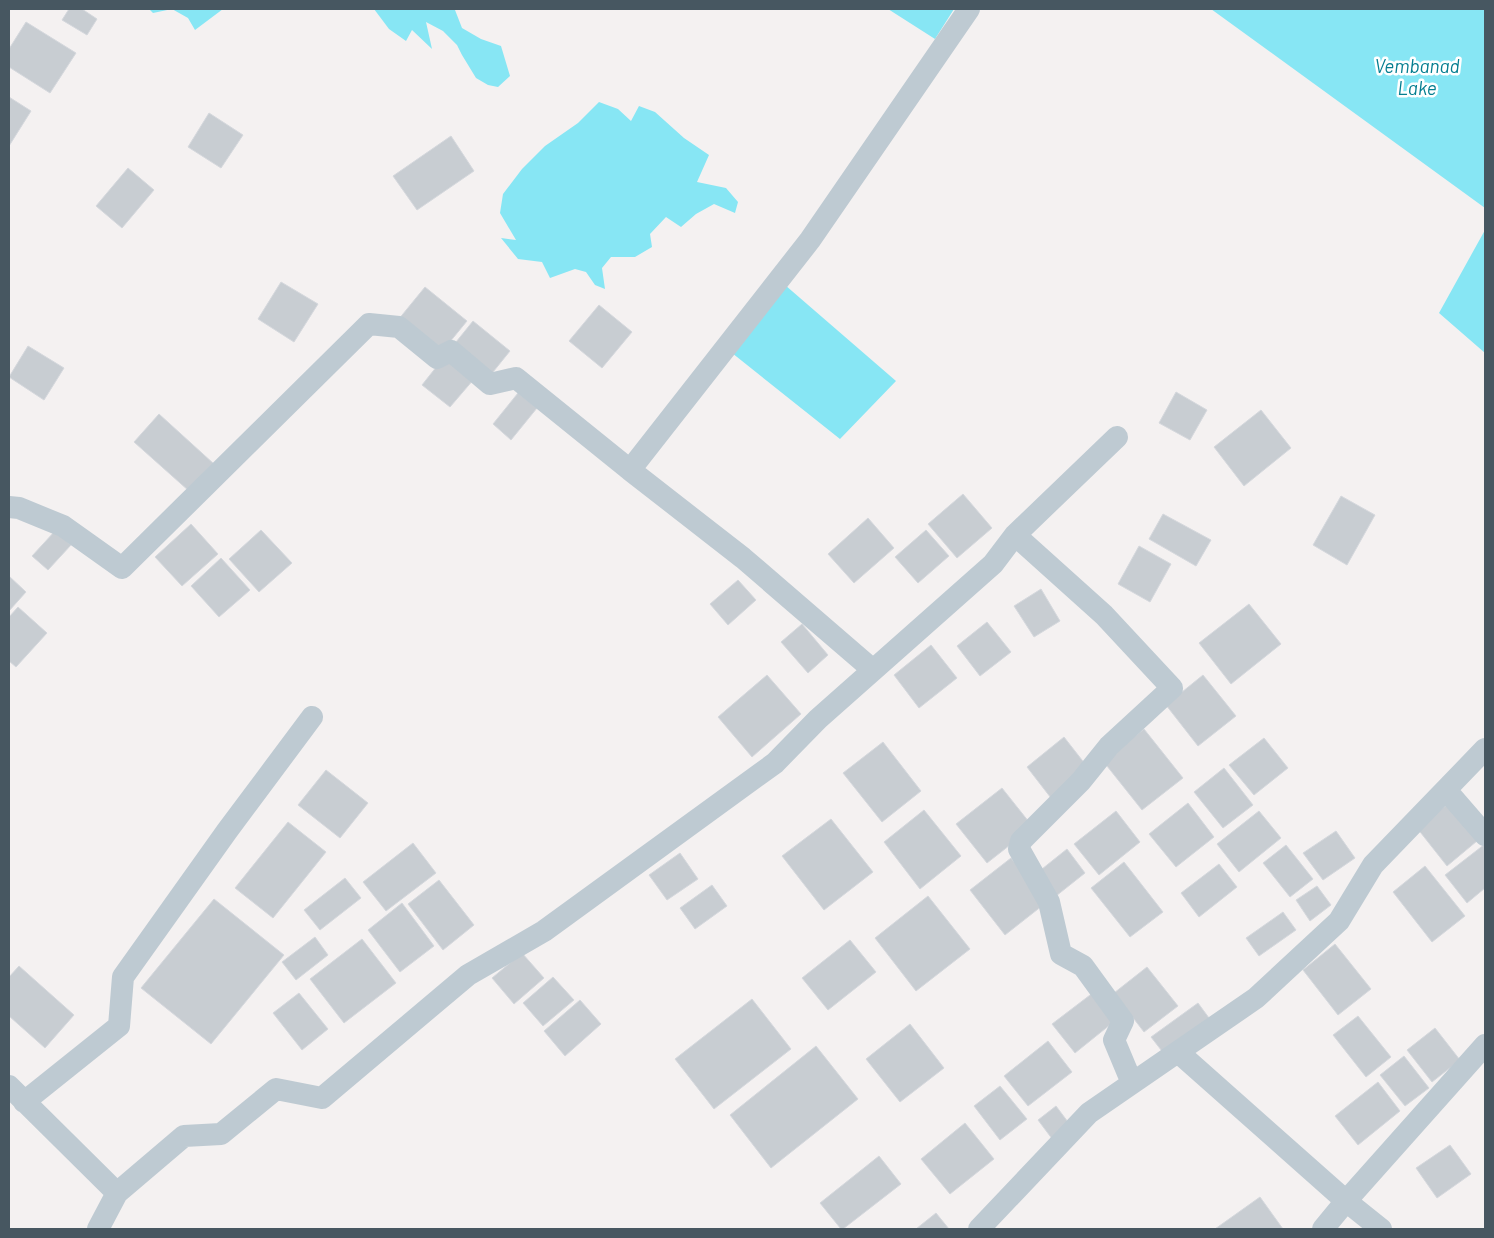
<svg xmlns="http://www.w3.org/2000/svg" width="1494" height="1238" font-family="Barlow,sans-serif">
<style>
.water{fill:#87e6f4}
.building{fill:#c8cdd2;stroke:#d5d8dd}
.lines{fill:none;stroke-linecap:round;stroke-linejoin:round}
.street{stroke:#becad2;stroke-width:22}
.labels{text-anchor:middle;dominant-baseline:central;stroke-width:5;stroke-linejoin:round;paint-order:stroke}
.water-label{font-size:19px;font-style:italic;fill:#047e90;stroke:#fff}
</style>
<rect width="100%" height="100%" fill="#f4f1f1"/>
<path class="water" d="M149,9H223L195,30L188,18L172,9L153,13Z
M374,9H452L455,10L462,28L481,39L501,46L510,76L498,87L488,85L476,78L462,55L457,45L443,31L426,22L432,49L412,30L406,41L389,29Z
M888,9H954L935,39Z
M1211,9H1485V208Z
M599,102L618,109L631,121L639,106L655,112L684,138L709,155L697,182L726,188L738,202L735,213L714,204L696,214L681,227L666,217L650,234L652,247L635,257H611L602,268L605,289L595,285L586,272L575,269L550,278L542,262L518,259L501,238L516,240L500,213L503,194L522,169L545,146L578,123Z
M1485,230V353L1439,313Z
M785,285L896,381L840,439L727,349Z"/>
<path class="building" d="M69,9H82L97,19L87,35L62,20Z
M26,22L76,53L50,93L9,67V49Z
M9,97L31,111L9,146Z
M209,113L243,135L221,168L188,147Z
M451,136L474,171L417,210L393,176Z
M128,168L154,190L122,228L96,206Z
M281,282L318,304L294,342L258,319Z
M425,287L467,321L440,354L398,320Z
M599,305L632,332L602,368L569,341Z
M473,321L510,351L489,377L452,347Z
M28,346L64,368L44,400L9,377Z
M445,356L474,379L450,407L422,385Z
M1176,392L1207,410L1190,440L1159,423Z
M518,393L537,408L511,440L493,424Z
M1261,410L1291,448L1244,486L1214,447Z
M159,414L214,464L189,491L134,442Z
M963,494L992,528L957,558L928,524Z
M1341,496L1375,515L1347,565L1313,545Z
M1163,514L1211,540L1196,566L1149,539Z
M868,518L894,548L854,583L828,554Z
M191,524L218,554L182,586L155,557Z
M261,530L292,563L259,592L229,559Z
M926,530L949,556L918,583L895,557Z
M55,531L71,545L48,570L32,556Z
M1139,546L1171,564L1150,602L1118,584Z
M221,558L250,590L219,617L191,586Z
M9,576L26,592L9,611Z
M738,580L756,600L728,625L710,604Z
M1041,589L1060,621L1034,637L1014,606Z
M1249,604L1281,644L1231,684L1199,643Z
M18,607L47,633L16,667L9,661V617Z
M987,622L1011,652L980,676L957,646Z
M802,624L828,655L808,673L781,642Z
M931,645L957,678L919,708L894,675Z
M767,675L801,714L752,757L718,717Z
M1203,675L1236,716L1198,746L1166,705Z
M1144,729L1183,778L1142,810L1103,761Z
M1064,737L1089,769L1051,798L1027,767Z
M1264,738L1288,768L1254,795L1229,765Z
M883,742L921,791L882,822L843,773Z
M1224,768L1253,805L1223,828L1194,792Z
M326,770L368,803L340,838L298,805Z
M1002,788L1033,827L987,863L956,824Z
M1188,803L1214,837L1176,867L1149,834Z
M1448,804L1477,841L1447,866L1417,828Z
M924,810L961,856L920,889L884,842Z
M1116,811L1140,842L1099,875L1074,844Z
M1259,811L1281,838L1239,872L1217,844Z
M831,819L873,872L824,910L782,856Z
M288,822L326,852L273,918L235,888Z
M1336,831L1355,858L1323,880L1303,853Z
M413,843L436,873L386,911L363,882Z
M1485,844V888L1467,903L1445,875Z
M1286,845L1313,879L1290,897L1263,863Z
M1067,849L1085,873L1056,896L1037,873Z
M680,853L698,879L667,900L649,875Z
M1011,858L1047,902L1005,935L970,890Z
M1124,862L1163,912L1130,937L1091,888Z
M1219,864L1237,887L1199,917L1181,893Z
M1425,866L1465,916L1432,942L1393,892Z
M345,878L361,898L320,930L304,910Z
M439,880L474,925L443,950L408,904Z
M712,885L727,906L695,929L680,908Z
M1317,886L1331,905L1310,921L1296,900Z
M928,896L970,949L916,991L875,938Z
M214,899L284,955L211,1044L141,988Z
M402,903L434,946L400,972L368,930Z
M1283,912L1296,930L1259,956L1246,938Z
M315,937L328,955L296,980L282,962Z
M362,939L396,983L344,1023L310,979Z
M850,940L876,972L828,1010L802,978Z
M1335,944L1371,989L1338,1015L1303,970Z
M522,953L544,978L514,1004L492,978Z
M19,966L74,1015L45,1048L9,1016V977Z
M1147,967L1178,1006L1144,1032L1114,993Z
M553,977L574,1000L543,1026L523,1003Z
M1094,992L1116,1020L1075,1053L1052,1024Z
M299,993L328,1029L302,1050L273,1013Z
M752,999L791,1049L714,1109L675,1059Z
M580,1000L601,1024L565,1056L544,1031Z
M1198,1003L1212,1022L1165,1055L1151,1037Z
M1358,1016L1391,1057L1366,1077L1333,1035Z
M910,1024L944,1068L900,1102L866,1059Z
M1435,1028L1460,1060L1432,1082L1407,1050Z
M1048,1041L1072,1072L1028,1106L1004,1076Z
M816,1046L858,1099L771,1168L730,1115Z
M1404,1056L1429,1088L1405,1106L1380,1075Z
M1378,1082L1400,1111L1358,1145L1335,1116Z
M1000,1086L1027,1119L1000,1140L974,1106Z
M1056,1106L1071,1126L1053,1140L1038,1120Z
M965,1123L994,1159L950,1194L921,1159Z
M1450,1145L1471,1174L1437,1198L1416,1168Z
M879,1156L901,1184L843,1229H841L820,1203Z
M1260,1197L1283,1229H1215Z
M936,1213L949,1229H916Z"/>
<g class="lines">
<path class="street" d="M9,507L19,508L63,526L122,568L369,324L399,327L437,358L451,351L490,384L516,378L630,470
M1015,535L1104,615L1172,688L1109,746L1081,781L1021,841L1019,849L1049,902L1061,954L1083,966L1123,1021L1114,1040L1132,1083
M873,670L743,558L630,470L810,240L969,9
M1446,790L1485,835
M1178,1052L1346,1201L1381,1229
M9,1086L117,1193
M24,1102L119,1026L123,977L227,831L312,717
M98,1229L117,1193L184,1136L221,1134L276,1089L322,1098L468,975L544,931L775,763L818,719L993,564L1015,535L1117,437
M979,1229L1089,1113L1256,998L1339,921L1373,865L1485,749
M1323,1229L1346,1201L1485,1045"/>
</g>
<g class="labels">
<g class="water-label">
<text x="1417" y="65">Vembanad<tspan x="1417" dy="22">Lake</tspan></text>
</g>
</g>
<rect width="1494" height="1238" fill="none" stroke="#475761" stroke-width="20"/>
</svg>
